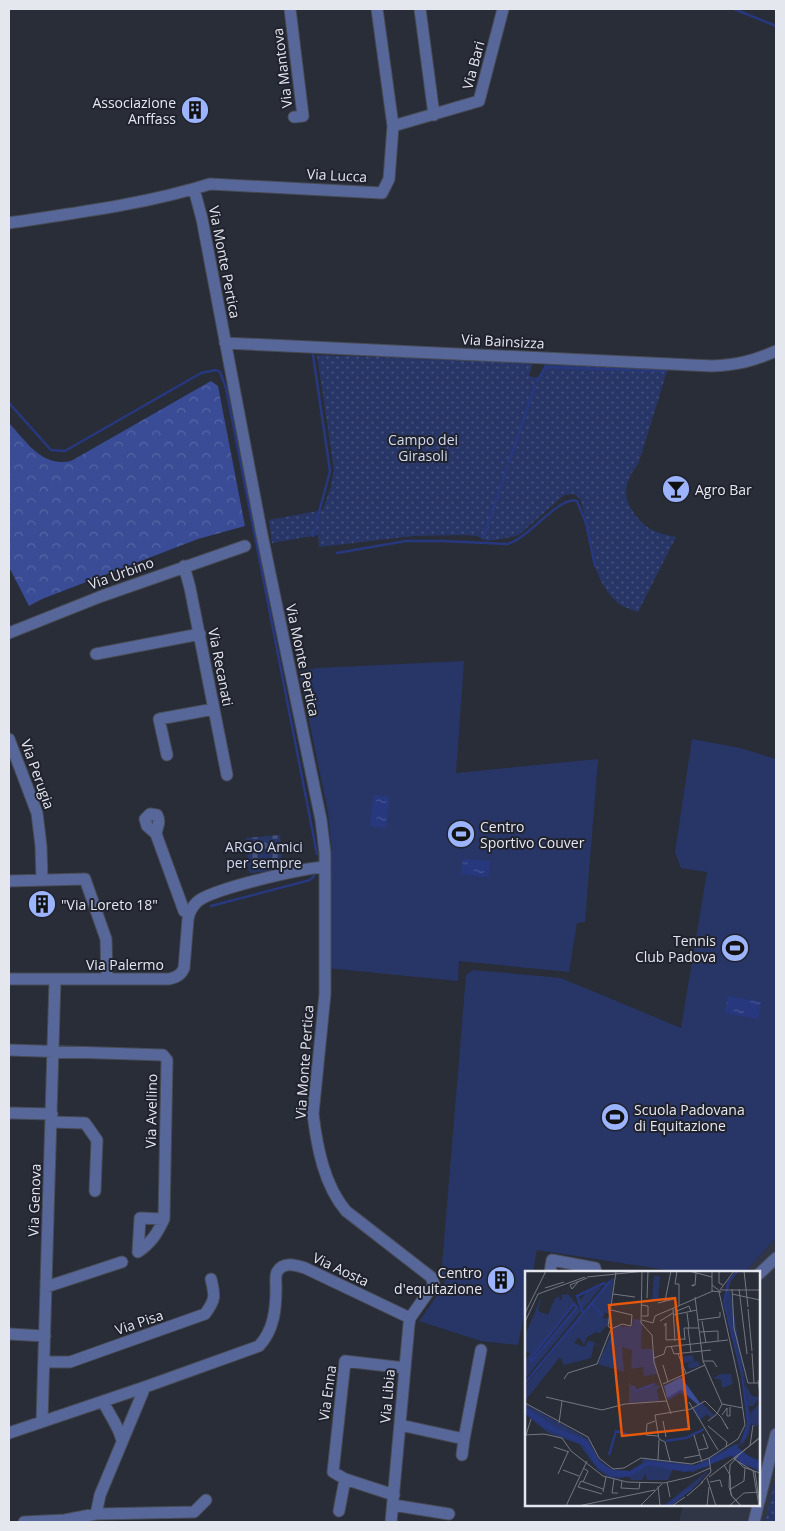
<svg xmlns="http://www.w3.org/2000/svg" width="785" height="1531" font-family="'Open Sans',sans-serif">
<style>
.built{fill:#313646}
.grass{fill:url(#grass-dots)}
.forest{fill:url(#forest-crowns)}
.cemetery{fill:url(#cemetery-stones)}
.pitch{fill:#283667}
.water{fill:url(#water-ripples)}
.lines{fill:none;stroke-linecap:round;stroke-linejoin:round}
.stream{stroke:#27387f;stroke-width:2.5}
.street-casing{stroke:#474b55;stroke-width:13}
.street{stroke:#576799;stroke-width:11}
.labels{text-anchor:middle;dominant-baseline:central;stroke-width:4;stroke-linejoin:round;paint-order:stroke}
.street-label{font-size:14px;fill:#e5e7ef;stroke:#20232e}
.poi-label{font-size:14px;fill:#e5e7ef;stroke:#20232e;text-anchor:start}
.park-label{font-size:14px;fill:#d2daef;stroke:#20232e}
.inset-river{fill:none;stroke:#27387f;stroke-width:2.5}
.inset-road{fill:none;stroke:#747781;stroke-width:1}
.view{fill:#e8590c;fill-opacity:0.15;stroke:#e8590c;stroke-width:2.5}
.inset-edge{fill:none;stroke:#e5e7ef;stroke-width:2.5}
</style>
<defs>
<pattern id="grass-dots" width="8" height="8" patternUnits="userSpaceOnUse" patternTransform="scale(1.25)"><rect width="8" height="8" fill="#283667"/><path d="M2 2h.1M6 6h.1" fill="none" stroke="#47537d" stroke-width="1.8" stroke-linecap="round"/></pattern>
<pattern id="forest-crowns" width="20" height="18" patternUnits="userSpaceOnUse" patternTransform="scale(1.25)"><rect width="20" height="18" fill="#394c95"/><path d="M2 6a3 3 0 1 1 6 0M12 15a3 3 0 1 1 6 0" fill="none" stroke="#5666a4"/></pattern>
<pattern id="cemetery-stones" width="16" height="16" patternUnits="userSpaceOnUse" patternTransform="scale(1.25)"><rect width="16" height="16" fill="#283667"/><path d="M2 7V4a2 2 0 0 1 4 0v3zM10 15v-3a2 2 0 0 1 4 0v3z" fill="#47537d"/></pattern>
<pattern id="water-ripples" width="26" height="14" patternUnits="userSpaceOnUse" patternTransform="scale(1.25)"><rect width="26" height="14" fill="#27387f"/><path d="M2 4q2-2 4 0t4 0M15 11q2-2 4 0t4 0" fill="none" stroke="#465591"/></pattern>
</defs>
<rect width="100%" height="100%" fill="#292d38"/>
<path class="built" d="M776,1238V1522H679L683,1505H759V1272H745Z"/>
<path class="grass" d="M317,355L533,362L529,376L538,378L545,364L668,368L639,462C633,471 626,481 626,492C625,504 639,522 649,528C657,533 666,535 676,537L638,612C631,609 622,607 617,602C589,577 590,534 581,500L574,494L564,495L519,535L502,539L487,541L477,536L465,535L413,536L319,547L318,535L272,543L269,520L323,510L331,486L334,469Z
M776,1478V1522H765Z"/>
<path class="forest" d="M211,381L218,386L245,526L198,539L42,599L29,606L9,567V423C27,442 41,467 71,461Z"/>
<path class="cemetery" d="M280,835L283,870L249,873L246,838Z"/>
<path class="pitch" d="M464,661L456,773L598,759L585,922L577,923L569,972L459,961L458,981L327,968L332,856L328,812L299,672L317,668Z
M692,739L740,748L776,759V1238L745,1272H680L537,1250L533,1272H526V1305L518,1345L481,1341L419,1321L445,1285V1281L441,1278L466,975L473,970L561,978L681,1028L707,872L681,868L675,852Z"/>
<path class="water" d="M374,795L390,797L386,828L370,826Z
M463,859L490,861L488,877L461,874Z
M728,996L761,1002L758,1019L725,1013Z"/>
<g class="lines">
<path class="stream" d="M734,9L776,26
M313,355L330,471L317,520
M635,370L666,371
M537,381L546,367L631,370
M9,403L51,450L65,451L201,373L216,370L220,372L226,388L317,854
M509,462L535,386
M313,536L316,524
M483,538L507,468
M337,553L406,541H442L507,544C530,538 559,495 577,501L586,523L595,566
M211,906L310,880L314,876"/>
<defs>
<path id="street" d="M290,9L303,116L294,117
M420,9L434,115
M393,126L479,101L503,9
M194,189L202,219L261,530L321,820L325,853V994L313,1114C317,1147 324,1185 346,1211L431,1277L434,1284L410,1318L409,1324L391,1522
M9,223C75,213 146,204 210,184L382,193L389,179L393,126L377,9
M225,343L712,366C737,365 753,361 776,351
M184,566L190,588L227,775
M9,633L102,596L245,546
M96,654L200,634
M9,739L37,813L41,846L42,880
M167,755L159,719L214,709
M156,834C157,827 161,822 157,815L150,814L145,819L147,826L156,834L184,911L189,914
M9,881L85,879L106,939L107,978
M9,979H169C177,977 181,975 184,968L188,919C189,913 193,906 197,902C211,889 303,868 325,867
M9,1050L163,1055L167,1060L164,1219C157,1234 151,1243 138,1252L140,1218L164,1219
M9,1113L52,1114
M51,1122L85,1123L97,1140L95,1191
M550,1272L552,1260L595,1268L596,1272
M759,1274L776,1258
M46,1287L122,1262
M9,1334L45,1336
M45,1362H70L205,1314C216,1299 215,1296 211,1279
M103,1401C109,1415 119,1426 122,1441
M42,1421L55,979
M400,1425L464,1439L481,1350
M9,1433L145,1387L259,1346C274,1330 276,1309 276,1288C276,1283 275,1276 277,1272C283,1261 296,1265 305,1268L410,1318
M462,1455L464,1439
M394,1495L345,1479L333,1472L345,1361L405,1368
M759,1502L776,1434
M393,1505L449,1514
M339,1511L345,1479
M96,1514L100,1495L145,1387
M24,1522L65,1520L96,1514L194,1512L206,1500
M754,1522L758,1505"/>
</defs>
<use href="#street" class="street-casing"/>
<use href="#street" class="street"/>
</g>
<defs>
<symbol id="building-disc" viewBox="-11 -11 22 22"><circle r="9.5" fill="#9cb4fd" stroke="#20232e"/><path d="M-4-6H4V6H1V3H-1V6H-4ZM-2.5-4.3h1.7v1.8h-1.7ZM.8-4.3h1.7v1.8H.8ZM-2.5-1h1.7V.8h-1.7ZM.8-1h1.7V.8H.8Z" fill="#111"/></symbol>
<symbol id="bar-disc" viewBox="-11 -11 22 22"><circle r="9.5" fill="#9cb4fd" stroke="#20232e"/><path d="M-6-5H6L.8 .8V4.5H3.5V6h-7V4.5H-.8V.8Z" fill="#111"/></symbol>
<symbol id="stadium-disc" viewBox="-11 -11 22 22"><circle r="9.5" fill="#9cb4fd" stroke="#20232e"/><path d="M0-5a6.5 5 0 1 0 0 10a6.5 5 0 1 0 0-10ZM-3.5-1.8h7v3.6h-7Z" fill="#111"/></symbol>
</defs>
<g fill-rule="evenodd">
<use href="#building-disc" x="179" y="94" width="32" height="32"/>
<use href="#bar-disc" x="660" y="473" width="32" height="32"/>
<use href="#stadium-disc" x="445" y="818" width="32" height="32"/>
<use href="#building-disc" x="26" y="888" width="32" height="32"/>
<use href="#stadium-disc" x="719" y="932" width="32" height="32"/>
<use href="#stadium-disc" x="599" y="1101" width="32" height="32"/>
<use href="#building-disc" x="485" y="1264" width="32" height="32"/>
</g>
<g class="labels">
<g class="street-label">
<text transform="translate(473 65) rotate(-75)">Via Bari</text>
<text transform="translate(282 68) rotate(-97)">Via Mantova</text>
<text transform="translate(337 175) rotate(3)">Via Lucca</text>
<text transform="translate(225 262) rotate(79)">Via Monte Pertica</text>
<text transform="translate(503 341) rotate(3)">Via Bainsizza</text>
<text transform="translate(121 573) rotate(-20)">Via Urbino</text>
<text transform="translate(303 660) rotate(78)">Via Monte Pertica</text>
<text transform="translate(221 667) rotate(79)">Via Recanati</text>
<text transform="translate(38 774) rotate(70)">Via Perugia</text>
<text x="125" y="964">Via Palermo</text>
<text transform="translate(304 1062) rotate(-86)">Via Monte Pertica</text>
<text transform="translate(151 1111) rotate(-89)">Via Avellino</text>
<text transform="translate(34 1200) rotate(-88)">Via Genova</text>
<text transform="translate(341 1269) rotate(25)">Via Aosta</text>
<text transform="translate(139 1322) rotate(-19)">Via Pisa</text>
<text transform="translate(327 1393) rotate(-82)">Via Enna</text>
<text transform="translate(387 1396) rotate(-85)">Via Libia</text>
</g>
<g class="poi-label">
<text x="176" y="102" text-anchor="end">Associazione<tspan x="176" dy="16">Anffass</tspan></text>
<text x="695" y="489">Agro Bar</text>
<text x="480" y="826">Centro<tspan x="480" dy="16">Sportivo Couver</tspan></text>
<text x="61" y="904">"Via Loreto 18"</text>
<text x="716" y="940" text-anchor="end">Tennis<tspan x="716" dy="16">Club Padova</tspan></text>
<text x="634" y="1109">Scuola Padovana<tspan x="634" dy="16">di Equitazione</tspan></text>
<text x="482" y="1272" text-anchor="end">Centro<tspan x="482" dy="16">d'equitazione</tspan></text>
</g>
<g class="park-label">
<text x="423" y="439">Campo dei<tspan x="423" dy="16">Girasoli</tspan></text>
<text x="264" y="846">ARGO Amici<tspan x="264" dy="16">per sempre</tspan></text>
</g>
</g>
<g transform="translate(525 1271)">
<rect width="235" height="235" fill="#292d38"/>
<path d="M129,5H135L133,29H127ZM87,7L89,8L84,42H79L78,48L84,47L82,54L75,62L71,61L62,66L59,74L54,66L49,72L59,76L64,69L79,77L69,73L66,87L39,94L35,86L0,130V115ZM77,15L59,37H57L54,31L62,21ZM202,20H205L221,115L227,125L235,126L228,135H223L226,144V141L235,132V151L231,156L226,152L224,163L216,176L224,147L219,108L203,52L200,31ZM43,23L56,40L0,108V89L5,83L0,79V65L17,24L13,40L23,44L30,27L35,25L34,29L37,28L36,24ZM49,34L52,36L7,90L5,87ZM196,103H206L208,113L197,117L196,109L188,107ZM104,111L111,121L117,116L136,114L132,119L134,130L104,132ZM177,132L189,144L186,147L182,143L175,149L167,138ZM0,133L63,168L73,188L86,198L105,200L117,192L118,187L171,194L210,173L223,185L235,189V201L206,185L168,201L128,195L94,208L84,206L73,199L54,173L23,162L0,143ZM185,198L171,215L146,235H138Z" fill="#283667" fill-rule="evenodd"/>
<path d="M156,106L175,132L173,134L156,119L142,127L139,115Z" fill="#394c95"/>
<path d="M108,48L117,49L116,78H128L133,103L119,105L118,96L106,98L107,79L97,76L99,101L73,93L90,55L107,56ZM168,84L169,91L173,90L175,95L164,98L163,93L167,91L157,92L156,86ZM123,194L142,196L148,198L143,209H122L120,203L117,209H106L105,206Z" fill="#283667"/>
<path d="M211,0H214L205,11L200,31L218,105L225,151L220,168L211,177L235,192V198L217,193L207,184L186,193L185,189L215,172L222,153L216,104L198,31L202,11ZM0,136L32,157L63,170L75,191L88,200H105L123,190L168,195L183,190L184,195L160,201L123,194L105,206L85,205L72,196L58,174L22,158L0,142Z" fill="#27387f"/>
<path class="inset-river" d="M66,32L78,45M49,33L52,36L7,90L5,88ZM58,42L52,25L79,12L81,15M0,112L85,10M108,115L111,120L130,113M143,128L155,120L164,127M140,170L161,167L179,158M84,184L91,160L104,164M142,235L167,217"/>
<path class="inset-road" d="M152,0L150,13H154V34M164,0L187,6M187,0V20L196,21L187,14M194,0V12L198,14M219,0L223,36M117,1L116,52L127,64L129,91L146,143M62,6L120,0M53,11L47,18L45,14L62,7M170,14L167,15V14H170L171,2M20,17L39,11M207,18L209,57L223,112H235M214,18L222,83M195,19L209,0M196,19H235M88,23L110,26M207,23L235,29M170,26L178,90L197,133L192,143L183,150M122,27L123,0M140,30L146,0M133,32L149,28M117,34L123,35V45H117M148,37L150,70M223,38L227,80M86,39L107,44L106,55L97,53L86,58M0,42L21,0M162,42L164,57M148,44L172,39M152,44V40L164,35L166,41M117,49L128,52L130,45L188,20M173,49L195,46V41M135,50L148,42M177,50L181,72M0,51L13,23L60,6M139,55L141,52V69L160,68M163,57L166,81M175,61L193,60V70M160,69L159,57H174M146,75L149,83L186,79M227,82L229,112M153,83L161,102M129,87L139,83L141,76L203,69M178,90H188L192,96M138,94L143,111M39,108L43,102L72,93L86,58L83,55L91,1M233,109L235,124M138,113L180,94M21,126L77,139L100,133L142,130M164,131L193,179M0,132L63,166L74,187L88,198L99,197L116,187L167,193L184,187M197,133L218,137M197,144L202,137V145H205V136M130,150L122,153L121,164L133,165M138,150L141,166M34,152L37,130M183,155L202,171L201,176M0,164L19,163L37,167L46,180L78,205L102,211L139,212L165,206L185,197M1,164L6,148M169,164L177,191M225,175L228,154M29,176L44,181M174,179L183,177L178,163M213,185L205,194L204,216L207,225L216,235M159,187L175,184M209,187L218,196L235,202M133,189L134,169M145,190L140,171L134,168L130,144L166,138L180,130L196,146L203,158L200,153M199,194L205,204L206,224L216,235M38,199L54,205M228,200L234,235M33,203L43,181M184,206L235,167M182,207L191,235M89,208L87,222H93M97,210L96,217L114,218L115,211M58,211L63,200L58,197M142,211L145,226M185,211L195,209L197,216M176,212L186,201L184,187L213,168L220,154L214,111L194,21M133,215L135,235M204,219L219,210L220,197M78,221L81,206M77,223L53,216L56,210L78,218M162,225L178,211M41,235L62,190M53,235L130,219M115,235L137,213M147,235L160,226M182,235L184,216M204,235L219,222L235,221M235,235L230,201L209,188L235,166"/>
<path class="view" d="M150,27L164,158L97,165L84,34Z"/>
<rect width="235" height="235" class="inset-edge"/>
</g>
<rect width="785" height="1531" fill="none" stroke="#e5e7ef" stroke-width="20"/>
</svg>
